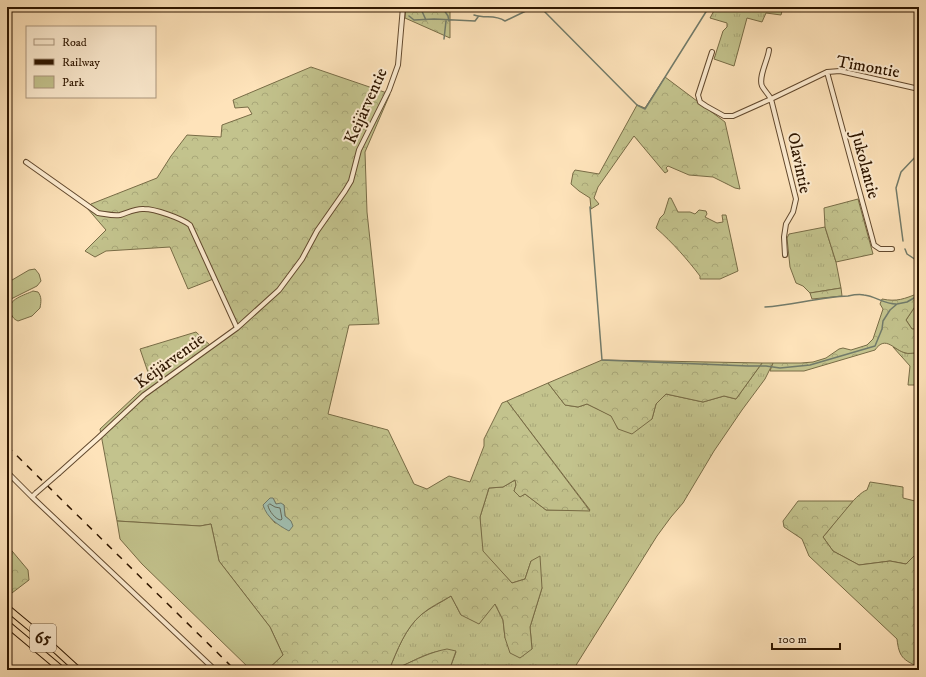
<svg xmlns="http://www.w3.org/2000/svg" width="926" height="677" font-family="'IM FELL DW Pica',serif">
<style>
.grass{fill:url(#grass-tufts);stroke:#786c46}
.forest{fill:url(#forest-crowns);stroke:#786c46;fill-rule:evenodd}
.green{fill:#c3c38d;stroke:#786c46}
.water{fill:#a0beb0;stroke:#727b6a}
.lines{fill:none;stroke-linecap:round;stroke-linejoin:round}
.shore{stroke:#676a58;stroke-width:1}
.stream{stroke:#727b6a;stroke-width:1.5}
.minor-casing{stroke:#62492e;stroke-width:6}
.trunk-casing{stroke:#2e1600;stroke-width:8}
.minor{stroke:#feedd2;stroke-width:4}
.trunk{stroke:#fee3ba;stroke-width:6}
.rail{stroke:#2e1600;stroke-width:1.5;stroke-dasharray:7 7;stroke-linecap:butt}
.minor-bridge-casing{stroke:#62492e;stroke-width:6;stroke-linecap:butt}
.minor-bridge{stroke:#feedd2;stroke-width:4}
.labels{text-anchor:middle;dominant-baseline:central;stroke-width:4;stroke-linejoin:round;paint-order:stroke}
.shield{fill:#feedd2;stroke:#6c563f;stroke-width:1}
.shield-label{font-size:16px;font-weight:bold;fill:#2e1600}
.street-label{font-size:17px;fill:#2e1600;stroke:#feedd2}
</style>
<defs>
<pattern id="grass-tufts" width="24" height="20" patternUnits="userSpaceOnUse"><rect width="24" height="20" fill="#c3c38d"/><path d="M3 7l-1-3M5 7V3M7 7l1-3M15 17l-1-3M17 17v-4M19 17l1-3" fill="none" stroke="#a8a778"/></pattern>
<pattern id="forest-crowns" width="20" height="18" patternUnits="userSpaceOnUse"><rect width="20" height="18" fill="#c3c38d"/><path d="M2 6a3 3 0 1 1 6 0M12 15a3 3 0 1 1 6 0" fill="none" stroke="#a8a778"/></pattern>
</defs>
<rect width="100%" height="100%" fill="#fee3ba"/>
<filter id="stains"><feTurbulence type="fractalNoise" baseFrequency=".005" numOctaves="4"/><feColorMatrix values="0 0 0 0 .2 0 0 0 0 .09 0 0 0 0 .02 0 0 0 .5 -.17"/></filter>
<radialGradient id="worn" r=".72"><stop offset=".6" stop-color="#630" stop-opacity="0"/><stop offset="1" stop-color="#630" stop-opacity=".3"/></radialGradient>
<path class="grass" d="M716,7H783L781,15L766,13L762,22L747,18L734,66L714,59L723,31L727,27V23L710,18Z
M825,227L836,262L841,288L810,293L803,286L796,283L790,267L787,238L789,234Z
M919,304V329H912L906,320L916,305Z
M919,338V385H908L910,366L893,347L905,353H915Z
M762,363H773L765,379L742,410L714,451L683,503L671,517L657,536L573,670H445L450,668L456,652C438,646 418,659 402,666L400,670H389C397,651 405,628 422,614C431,607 442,602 451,596L461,615L495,604L503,620L505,638L532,649L530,627L542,588L531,561L525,579L512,583L482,551L480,517L489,488L503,487L515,480L516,485L514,491L520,496L525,494L546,510H590L507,401L548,383L565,405L578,407L587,404L612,416L618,429L652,419L656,404L666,394L703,402L724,396L736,399Z
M870,482L903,487V498L919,502V554H916L906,564L890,561L859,565L833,551L823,537C832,527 856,493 867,490Z"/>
<path class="forest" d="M406,7H450V38L405,18Z
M311,67L390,94L365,152L367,212L379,324L349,325L328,414L388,430L414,484L427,489L449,476L470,482L484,446V439L502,403L507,401L590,511L546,510L525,494L520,497L514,491L516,485L515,480L503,487L489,488L480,517L483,551L512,583L525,579L531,561L540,556L542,588L530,627L532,649L520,658L510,653L505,638L503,620L495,604L479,624L461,615L451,596C441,602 430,607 422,614C405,628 397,651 389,670H267L283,655L270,627L219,561L211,524L200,526L117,521L100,429L151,381L140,349L196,332L213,348L239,329L216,278L188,289L170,247L106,251L95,257L85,251L106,230L87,208L91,204L157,178L171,156L187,135L221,137L222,125L252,114L248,107L235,108L233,100ZM273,498L276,504L284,505L285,516L291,521L275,523L270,517Z
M665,77L725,122L740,189L735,188L713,177L689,175L668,166L666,168L668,171L665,173L634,136L598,187L594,198L599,204L591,209L590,198L579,191L571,184L573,173L575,170L599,174L637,105L645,108Z
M669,198H671L678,212H690L695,214L699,210L706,211L707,214L705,217L717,223L723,222L722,215H726L738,271L720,279H700V276C687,259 673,243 656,228L660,218L664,214Z
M858,199L873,254L836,262L825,227L824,208Z
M841,288L842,296L812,299L810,293Z
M919,293V304L916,305L906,320L912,329H919V338L915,353C912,353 908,354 906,353C894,351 886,334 875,350L804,371H770L773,363H801L813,362L826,358L839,349L843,348L851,350L867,345L873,339L883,309L880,304L882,299C897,302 904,299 919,293Z
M602,360L762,363L736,399L724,396L703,402L666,394L656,404L652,419L632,434L618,429L611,416L587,404L578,407L565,405L548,383Z
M798,501H853L823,537L833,551L859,565L890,561L906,564L916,554H919V667C903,660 899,657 897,639L809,556L802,539L784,527L783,521Z
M7,545L28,570L29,580L8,596L7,595Z
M447,649L456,651L450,668L445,670H400L402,666C417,659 431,652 447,649Z"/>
<path class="green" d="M35,269L39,274L41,281L37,286L7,301V283L29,270Z
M33,291L38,292C42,297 41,302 40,308L32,316L18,321C13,319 12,316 10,311C7,299 25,295 33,291Z
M117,521L200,526L211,524L219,561L270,627L283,655L267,670H251L142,564L120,539Z"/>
<path class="water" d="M270,498H273L276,504L281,503L284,505L285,516L291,521L293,526L289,531C278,525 267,518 263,505Z"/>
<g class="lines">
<path class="shore" d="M270,504L275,507L280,508L282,519L281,520C276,520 269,511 268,506Z"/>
<path class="stream" d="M420,7L426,20
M442,7L448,16L449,21
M474,15C486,19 494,14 505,21L530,9L540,7L637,105L645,109L709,7
M409,16L414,20L434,19L475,21L478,17
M444,39L446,21
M590,207L602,360L748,366H766L780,368L810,365L875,346L882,329L883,321L890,310L897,304L907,302L919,295
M903,241L896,188L901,172L919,153
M905,249L907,254L919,262
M765,307C793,305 820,297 848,296C853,295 859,294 864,295C875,296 884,304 896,304"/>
<defs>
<path id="minor" d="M769,50C768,60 758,77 762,86C764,90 769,95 771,99L796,199L793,212L786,224L784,237L785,255
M712,52L698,95L700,102L706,106L724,116H733L771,99L827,72L840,71L919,89
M827,72L874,245L880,249H892
M26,162L98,213C106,214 112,216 120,215C127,213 136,208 144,209C155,209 181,218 190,225L237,328
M7,472L32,497
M59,473L98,438L144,395L237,328L279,290L302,259L317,231L345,191L351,181L359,150L389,90L398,65L403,7
M36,493L32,497L215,670
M917,614L919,617"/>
<path id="trunk" d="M7,608L43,638L78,670
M7,624L62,670"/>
</defs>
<use href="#minor" class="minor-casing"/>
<use href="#trunk" class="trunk-casing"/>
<use href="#minor" class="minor"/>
<use href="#trunk" class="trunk"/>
<path class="rail" d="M7,446L235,670"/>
<defs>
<path id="minor-bridge" d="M36,493L59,473"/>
</defs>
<use href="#minor-bridge" class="minor-bridge-casing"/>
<use href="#minor-bridge" class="minor-bridge"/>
</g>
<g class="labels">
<rect class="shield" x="30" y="624" width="26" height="28" rx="3"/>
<g class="shield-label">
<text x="43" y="638">65</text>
</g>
<g class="street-label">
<text transform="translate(868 67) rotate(10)">Timontie</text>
<text transform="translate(366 106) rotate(-66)">Keijärventie</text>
<text transform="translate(799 163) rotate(78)">Olavintie</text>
<text transform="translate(865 165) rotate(75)">Jukolantie</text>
<text transform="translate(170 361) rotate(-36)">Keijärventie</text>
</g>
</g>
<rect width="926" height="677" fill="none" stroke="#fee3ba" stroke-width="24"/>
<rect x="8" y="8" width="910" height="661" fill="none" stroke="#2e1600" stroke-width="2"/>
<rect x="12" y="12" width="902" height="653" fill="none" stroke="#2e1600"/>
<rect x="26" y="26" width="130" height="72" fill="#feedd2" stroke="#ab977e"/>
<rect x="34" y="39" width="20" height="6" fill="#feedd2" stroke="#ab977e"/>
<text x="62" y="46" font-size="12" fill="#2e1600">Road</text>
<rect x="34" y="59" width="20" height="6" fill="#2e1600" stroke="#ab977e"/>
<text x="62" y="66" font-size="12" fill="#2e1600">Railway</text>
<rect x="34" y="76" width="20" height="12" fill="#c3c38d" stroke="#ab977e"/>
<text x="62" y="86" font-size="12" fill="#2e1600">Park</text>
<path d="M772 643v6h68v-6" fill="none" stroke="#2e1600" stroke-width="2"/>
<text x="778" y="643" font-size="12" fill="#2e1600" stroke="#feedd2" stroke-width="3" paint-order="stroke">100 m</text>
<rect width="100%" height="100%" filter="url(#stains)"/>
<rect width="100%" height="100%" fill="url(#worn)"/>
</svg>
